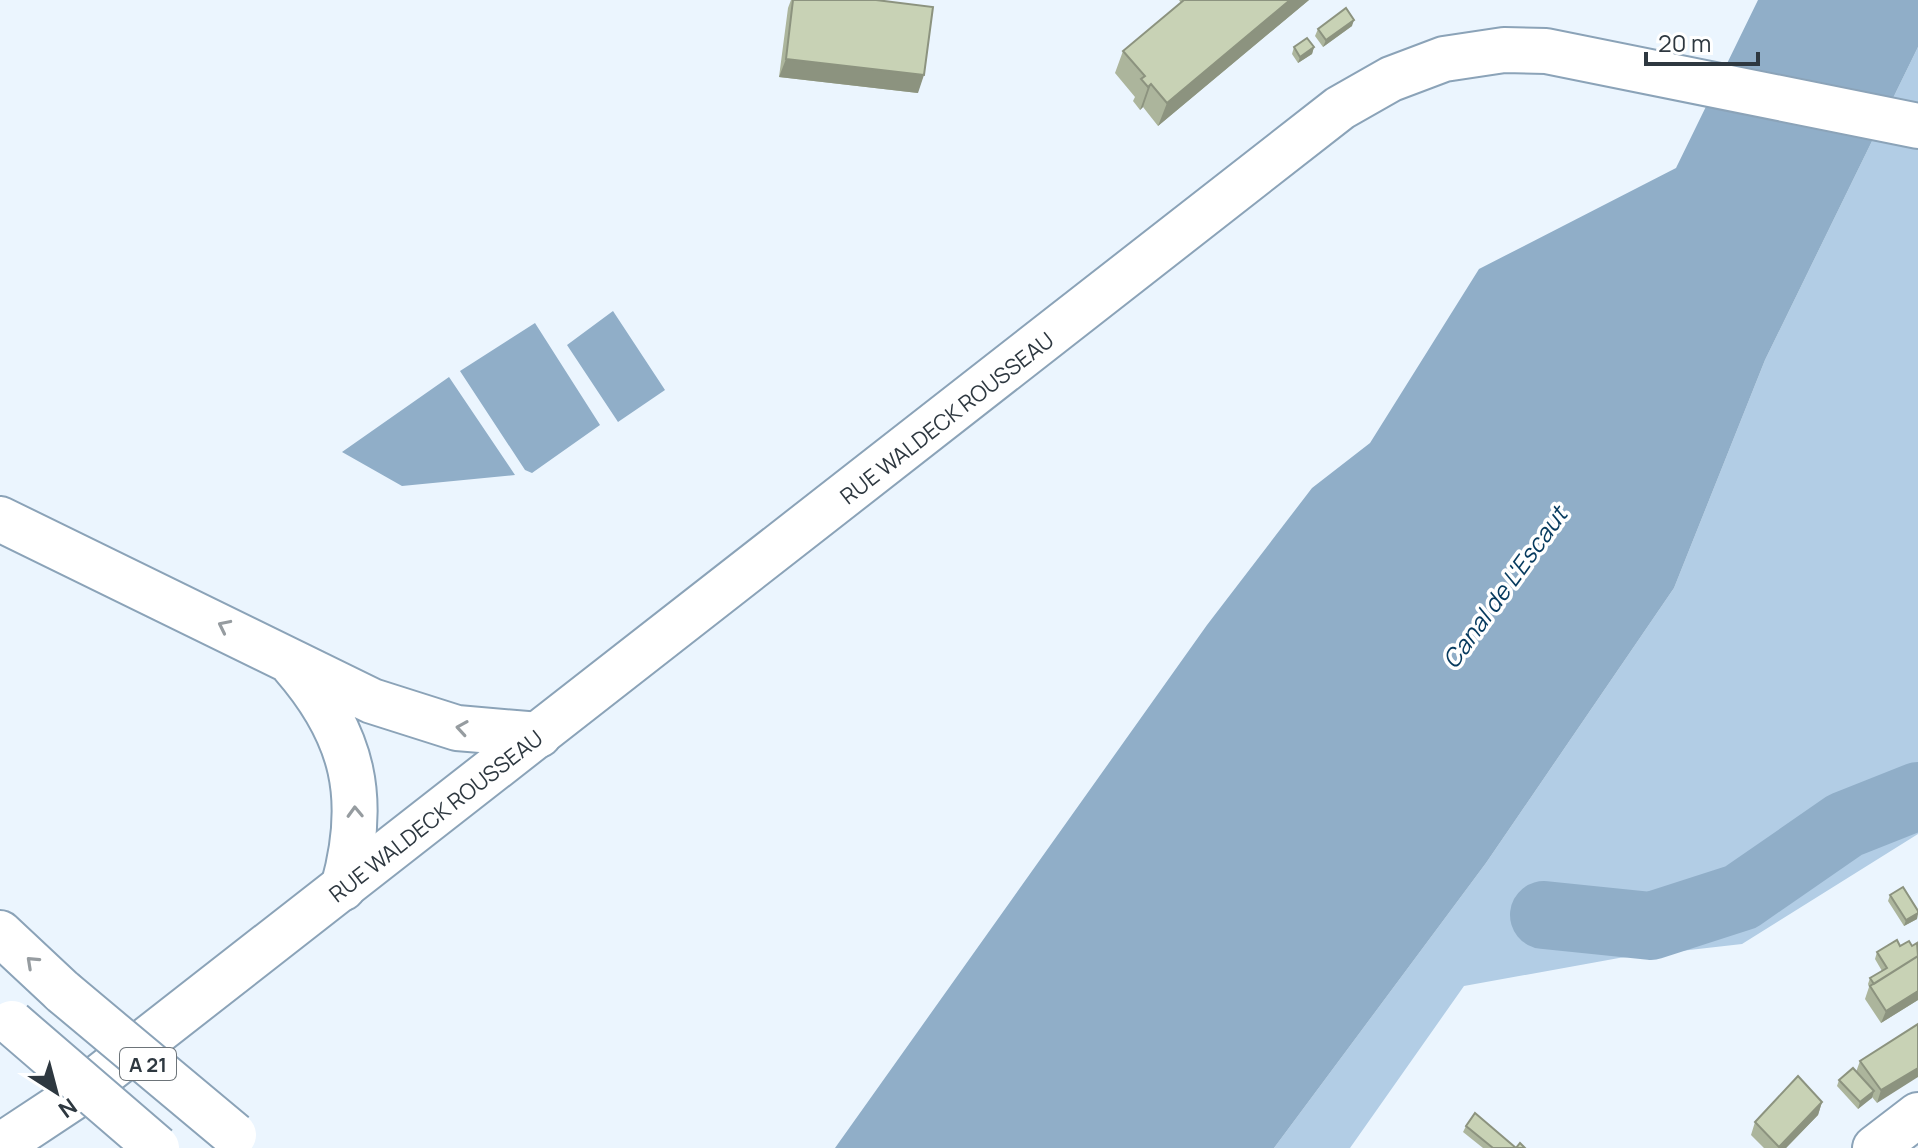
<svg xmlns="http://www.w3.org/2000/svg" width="1918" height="1148" font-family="Manrope,sans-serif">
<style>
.green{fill:#b2cde5}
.water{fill:#90aec8}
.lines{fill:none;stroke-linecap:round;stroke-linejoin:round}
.river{stroke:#90aec8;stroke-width:68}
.minor-casing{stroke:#8ba3b8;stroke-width:48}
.highway-casing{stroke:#8ba3b8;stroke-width:48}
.minor{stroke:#fff;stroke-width:44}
.highway{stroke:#fff;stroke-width:44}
.highway-bridge-casing{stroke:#8ba3b8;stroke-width:48;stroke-linecap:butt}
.highway-bridge{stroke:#fff;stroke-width:44}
.wall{fill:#acb59c}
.shaded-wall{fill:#8c937f}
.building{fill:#c8d2b5;stroke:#8c937f;stroke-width:2}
.oneway{stroke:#969ca0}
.labels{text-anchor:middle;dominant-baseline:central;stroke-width:7;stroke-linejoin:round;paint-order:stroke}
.shield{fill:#fff;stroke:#6d7479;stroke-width:2}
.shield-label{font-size:20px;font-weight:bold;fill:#2e3840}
.street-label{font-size:22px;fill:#2e3840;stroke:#fff}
.water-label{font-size:24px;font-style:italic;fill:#063a5e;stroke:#fff}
</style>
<rect width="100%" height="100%" fill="#ebf5fe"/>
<path class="green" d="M1918,47V834L1742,944L1619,958L1464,986L1350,1148H1274L1486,863L1674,588L1765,360Z"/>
<path class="water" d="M1758,0H1918V47L1765,360L1674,588L1486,863L1274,1148H835L1207,625L1312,488L1370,443L1479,269L1676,168Z
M613,311L665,390L618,422L567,345Z
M535,323L600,425L532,473L525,470L460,371Z
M449,377L515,475L402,486L342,452Z"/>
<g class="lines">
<path class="river" d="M1544,915L1651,926L1741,897L1845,825L1918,796"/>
<defs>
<path id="minor" d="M0,1146L71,1099L1340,108L1391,79L1444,59L1504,50L1546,51L1918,126
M1875,1148L1918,1115"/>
<path id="highway" d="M0,519L372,701L457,728L539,735
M293,665C354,735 368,799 343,888
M0,933L63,992"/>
</defs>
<use href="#minor" class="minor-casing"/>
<use href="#highway" class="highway-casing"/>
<use href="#minor" class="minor"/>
<use href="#highway" class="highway"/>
<defs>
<path id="highway-bridge" d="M63,992L234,1135
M12,1023L157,1148"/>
</defs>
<use href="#highway-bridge" class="highway-bridge-casing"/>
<use href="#highway-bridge" class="highway-bridge"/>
</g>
<path class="wall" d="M791,0H876L918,93L779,77L788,8Z
M1179,0H1309L1158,126L1143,107L1140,110L1133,101L1135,97L1115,73L1123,51L1181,3Z
M1352,26L1323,47L1315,36L1318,29Z
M1294,47H1314L1312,54L1298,63L1292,54Z
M1890,895L1918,911L1917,919L1904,926L1888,901Z
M1918,944V1000L1881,1023L1865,999L1869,987L1868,984L1870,978L1882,971L1875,959L1877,952L1900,946H1912Z
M1918,1024L1877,1103L1872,1097L1858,1109L1837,1086L1839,1080L1856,1072L1860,1061Z
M1822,1102L1818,1115L1786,1148H1764L1751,1135L1755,1122Z
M1466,1126L1516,1148H1525H1483L1463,1132Z"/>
<path class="shaded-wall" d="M1290,0H1309L1158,126L1167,103Z
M1354,20L1352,26L1323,47L1326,40Z
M1314,47L1312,54L1298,63L1300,57Z
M786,59L924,75L918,93L779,77Z
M1151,84L1143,107L1140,110L1148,87Z
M1918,913L1917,919L1904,926L1906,920Z
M1918,991V1000L1881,1023L1886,1011Z
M1918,1068V1077L1877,1103L1881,1090Z
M1874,1091L1872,1098L1858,1109L1860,1102Z
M1822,1102L1818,1115L1786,1148H1779Z"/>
<path class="building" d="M793,0H876L933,7L924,75L786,59Z
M1184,0H1290L1167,103L1151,84L1148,87L1141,79L1145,76L1123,51Z
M1346,8L1354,20L1326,40L1318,29Z
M1307,38L1314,47L1300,57L1294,47Z
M1903,887L1918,911V913L1906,920L1890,895Z
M1897,940L1900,946L1909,941L1912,946L1917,943L1918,956L1874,984L1870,978L1887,968L1877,952Z
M1918,956V991L1886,1011L1870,986Z
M1918,1024V1068L1881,1090L1860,1061Z
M1853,1068L1874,1091L1860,1102L1839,1080Z
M1798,1076L1822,1102L1779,1147L1755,1122Z
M1475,1113L1516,1148H1493L1466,1126Z
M1520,1143L1525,1148H1516Z"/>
<defs><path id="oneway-chevron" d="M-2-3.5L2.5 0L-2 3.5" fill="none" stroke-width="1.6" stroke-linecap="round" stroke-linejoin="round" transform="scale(2)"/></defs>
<g class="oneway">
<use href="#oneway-chevron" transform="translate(224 626) rotate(-154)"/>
<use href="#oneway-chevron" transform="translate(462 728) rotate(-171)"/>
<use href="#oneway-chevron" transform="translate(355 812) rotate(-92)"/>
<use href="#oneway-chevron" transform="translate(32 962) rotate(-137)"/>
</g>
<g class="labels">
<rect class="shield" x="120" y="1048" width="56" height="32" rx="6"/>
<g class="shield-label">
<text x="148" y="1064">A 21</text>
</g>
<g class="street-label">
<text transform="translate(947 418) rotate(-38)">RUE WALDECK ROUSSEAU</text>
<text transform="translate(436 816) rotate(-38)">RUE WALDECK ROUSSEAU</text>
</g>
<g class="water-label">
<text transform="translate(1504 587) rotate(-54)">Canal de L'Escaut</text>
</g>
</g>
<g transform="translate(56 1092) rotate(144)" stroke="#ffffff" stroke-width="6" paint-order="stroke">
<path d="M0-6L14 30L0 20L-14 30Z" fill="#2e3840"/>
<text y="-12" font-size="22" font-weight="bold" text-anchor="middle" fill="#2e3840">N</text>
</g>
<path d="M1646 52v12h112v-12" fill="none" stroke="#2e3840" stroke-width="4"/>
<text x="1658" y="52" font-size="24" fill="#2e3840" stroke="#ffffff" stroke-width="6" paint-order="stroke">20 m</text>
</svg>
